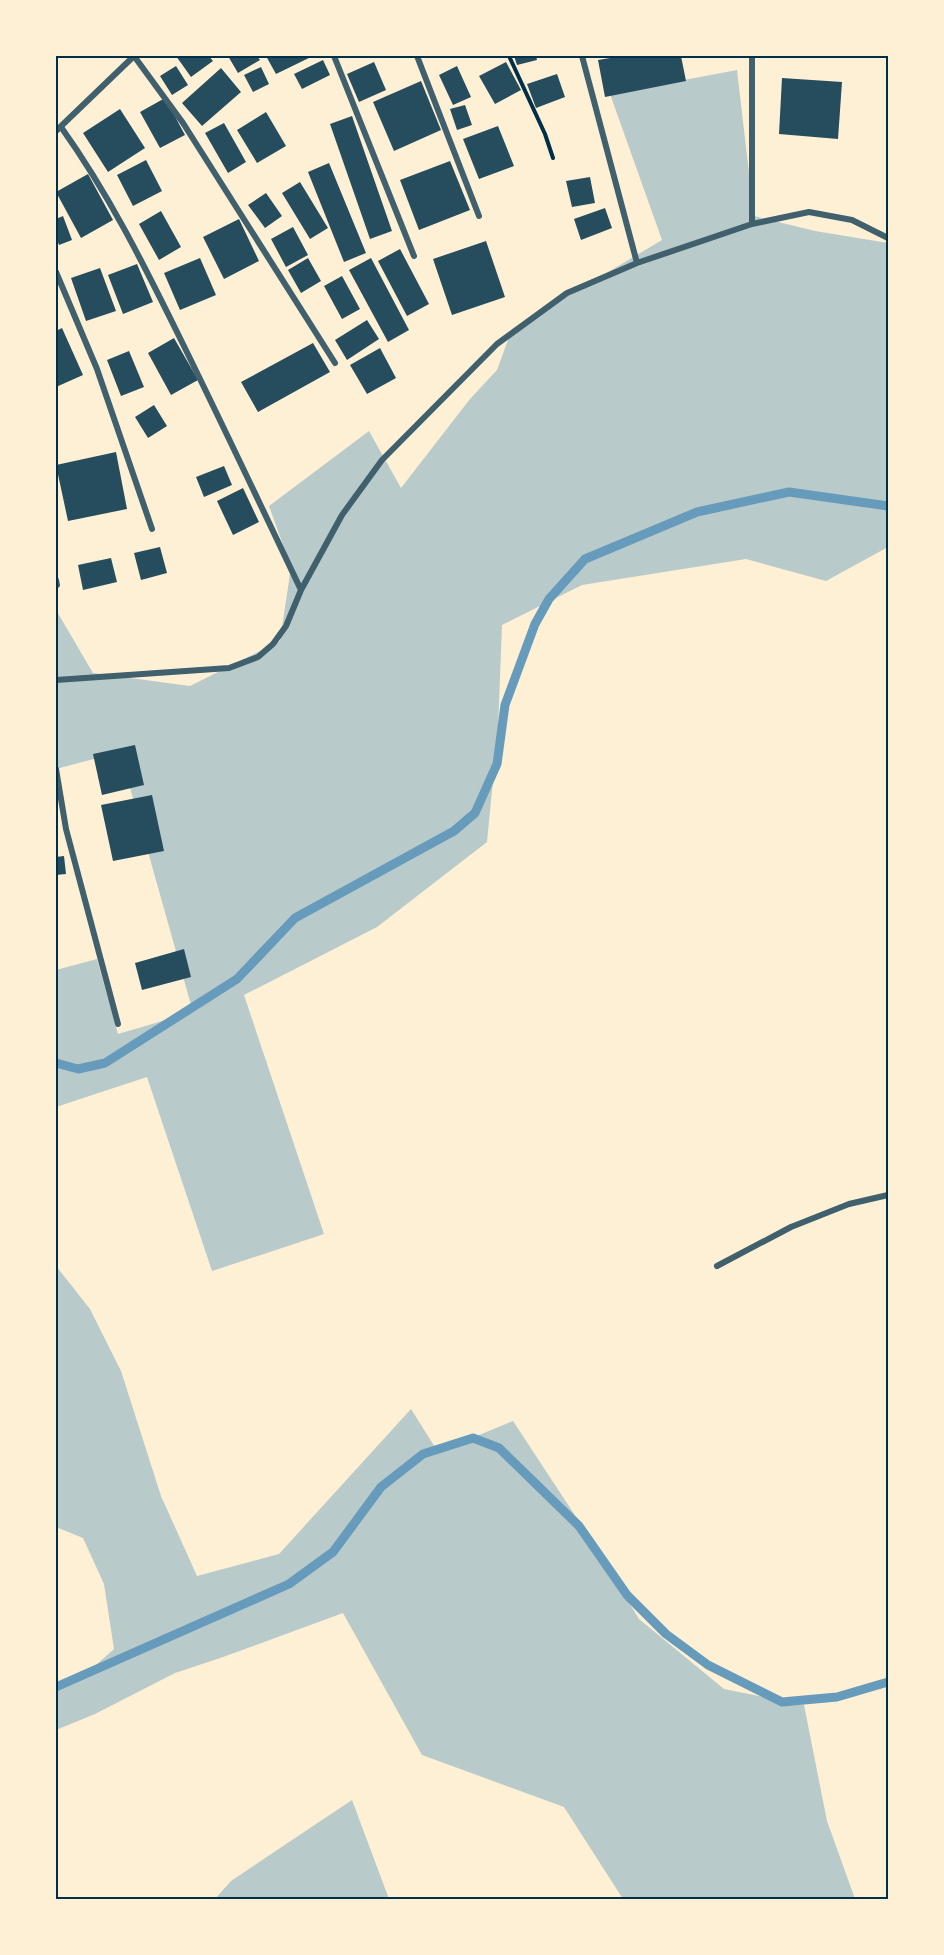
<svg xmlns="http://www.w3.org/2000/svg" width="944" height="1955" font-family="'Golos Text',sans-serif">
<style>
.green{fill:#b9caca}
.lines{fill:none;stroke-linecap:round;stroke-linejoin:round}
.stream{stroke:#669bbc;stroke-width:9}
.building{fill:#264d5e}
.path{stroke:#003049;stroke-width:4}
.minor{stroke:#3f606c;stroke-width:6}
.neatline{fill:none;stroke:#003049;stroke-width:2}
</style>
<rect width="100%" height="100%" fill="#fdf0d5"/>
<path class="green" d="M737,70L754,216L815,231L888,243V547L826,581L746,559L582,585L502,625L498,729L487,842L377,927L244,995L324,1234L212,1271L147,1077L56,1107V970L97,959L118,1034L193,1012L120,752L56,769V610L93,673L190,686L280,641L291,567L269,506L369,431L401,488L470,399L497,370L512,329L662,240L610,94Z
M56,1266L90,1309L121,1371L161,1496L197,1576L279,1554L411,1409L438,1452L513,1421L584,1529L639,1619L724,1689L804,1705L827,1821L855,1899H623L564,1807L422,1755L343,1613L223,1657L175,1673L95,1714L56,1730V1683L87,1673L114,1649L104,1584L83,1538L56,1527Z
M352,1800L389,1899H215L231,1881Z"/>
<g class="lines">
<path class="stream" d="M56,1063L78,1069L105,1063L237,979L295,918L454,831L475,813L497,764L505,705L535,624L549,599L585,559L697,512L789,492L888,506
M56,1687L289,1584L333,1552L381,1487L423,1454L473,1438L499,1448L579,1526L627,1595L666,1634L708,1665L782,1702L837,1697L888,1682"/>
</g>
<path class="building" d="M176,56H209L213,61L191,77Z
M228,56H257L260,60L238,73Z
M266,56H313L276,74Z
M514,56H536L537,60L517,65Z
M622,56H681L686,81L605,97L598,60Z
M323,60L330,75L302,89L294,74Z
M374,62L386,90L359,102L347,74Z
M506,62L521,90L495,104L479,76Z
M176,66L188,85L172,95L160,76Z
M457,66L471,97L453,105L439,75Z
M261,67L269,84L253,92L244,75Z
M221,68L241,92L202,126L182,103Z
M557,74L565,97L536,108L527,84Z
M782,78L842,82L838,139L779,134Z
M421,81L441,130L394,151L373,102Z
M165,98L185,135L160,148L140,112Z
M465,105L472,125L457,130L450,109Z
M120,109L145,148L108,172L83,133Z
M266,112L286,146L257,163L237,130Z
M352,116L392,231L370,239L330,124Z
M224,123L246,162L228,173L205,133Z
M498,126L514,166L479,179L463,139Z
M146,160L162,191L133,206L117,175Z
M450,161L470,210L419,230L400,180Z
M329,163L366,253L344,262L308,172Z
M88,174L113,220L81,238L56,192Z
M590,177L595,203L572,207L566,181Z
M300,182L328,228L310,239L282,193Z
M266,193L282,216L265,228L248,205Z
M605,208L612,228L581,240L574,219Z
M161,211L181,247L159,260L139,224Z
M63,216L72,240L59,245L56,237V219Z
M239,219L259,261L224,279L203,237Z
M293,227L308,255L286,267L271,239Z
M486,241L505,297L452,315L433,259Z
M400,249L429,304L407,316L378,261Z
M200,258L216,295L180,310L164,273Z
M308,258L321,281L301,293L288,270Z
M371,258L409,330L388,342L349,270Z
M137,264L153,302L123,314L108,275Z
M100,268L116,311L86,321L71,278Z
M342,276L360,309L342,319L324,286Z
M367,320L379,339L347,360L335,340Z
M62,328L83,375L56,387V331Z
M174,338L198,380L171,395L148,353Z
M313,343L330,372L258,412L241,382Z
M380,348L396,378L367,394L350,365Z
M129,351L144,387L121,396L107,360Z
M154,405L167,426L148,438L135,417Z
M116,452L127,509L68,521L56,465Z
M224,466L232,485L204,497L196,477Z
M243,488L259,522L233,535L217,501Z
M160,547L167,573L141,580L134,553Z
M111,558L117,582L83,590L78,565Z
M135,745L144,785L102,795L93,754Z
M152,795L164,851L113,861L101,805Z
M64,856L66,874L56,875V857Z
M184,949L191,977L142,990L135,963Z"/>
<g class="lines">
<path class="path" d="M509,56L545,134L553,158"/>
<path class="minor" d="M134,56L183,123L335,363
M334,56L414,256
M417,56L479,216
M582,56L637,263
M61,127C108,193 142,261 178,334C220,419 260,504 301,590
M56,131L134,56
M752,224V56
M56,272L97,369L152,529
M56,580L57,585
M56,680L229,668L258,657L273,644L286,626L301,590L342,515L382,460L497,344L567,293L637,263L752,224L809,212L852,220L888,238
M56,769L66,829L118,1024
M717,1266L791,1227L849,1204L888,1195"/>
</g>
<rect width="944" height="1955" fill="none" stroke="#fdf0d5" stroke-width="114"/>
<rect x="57" y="57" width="830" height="1841" class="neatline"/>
</svg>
